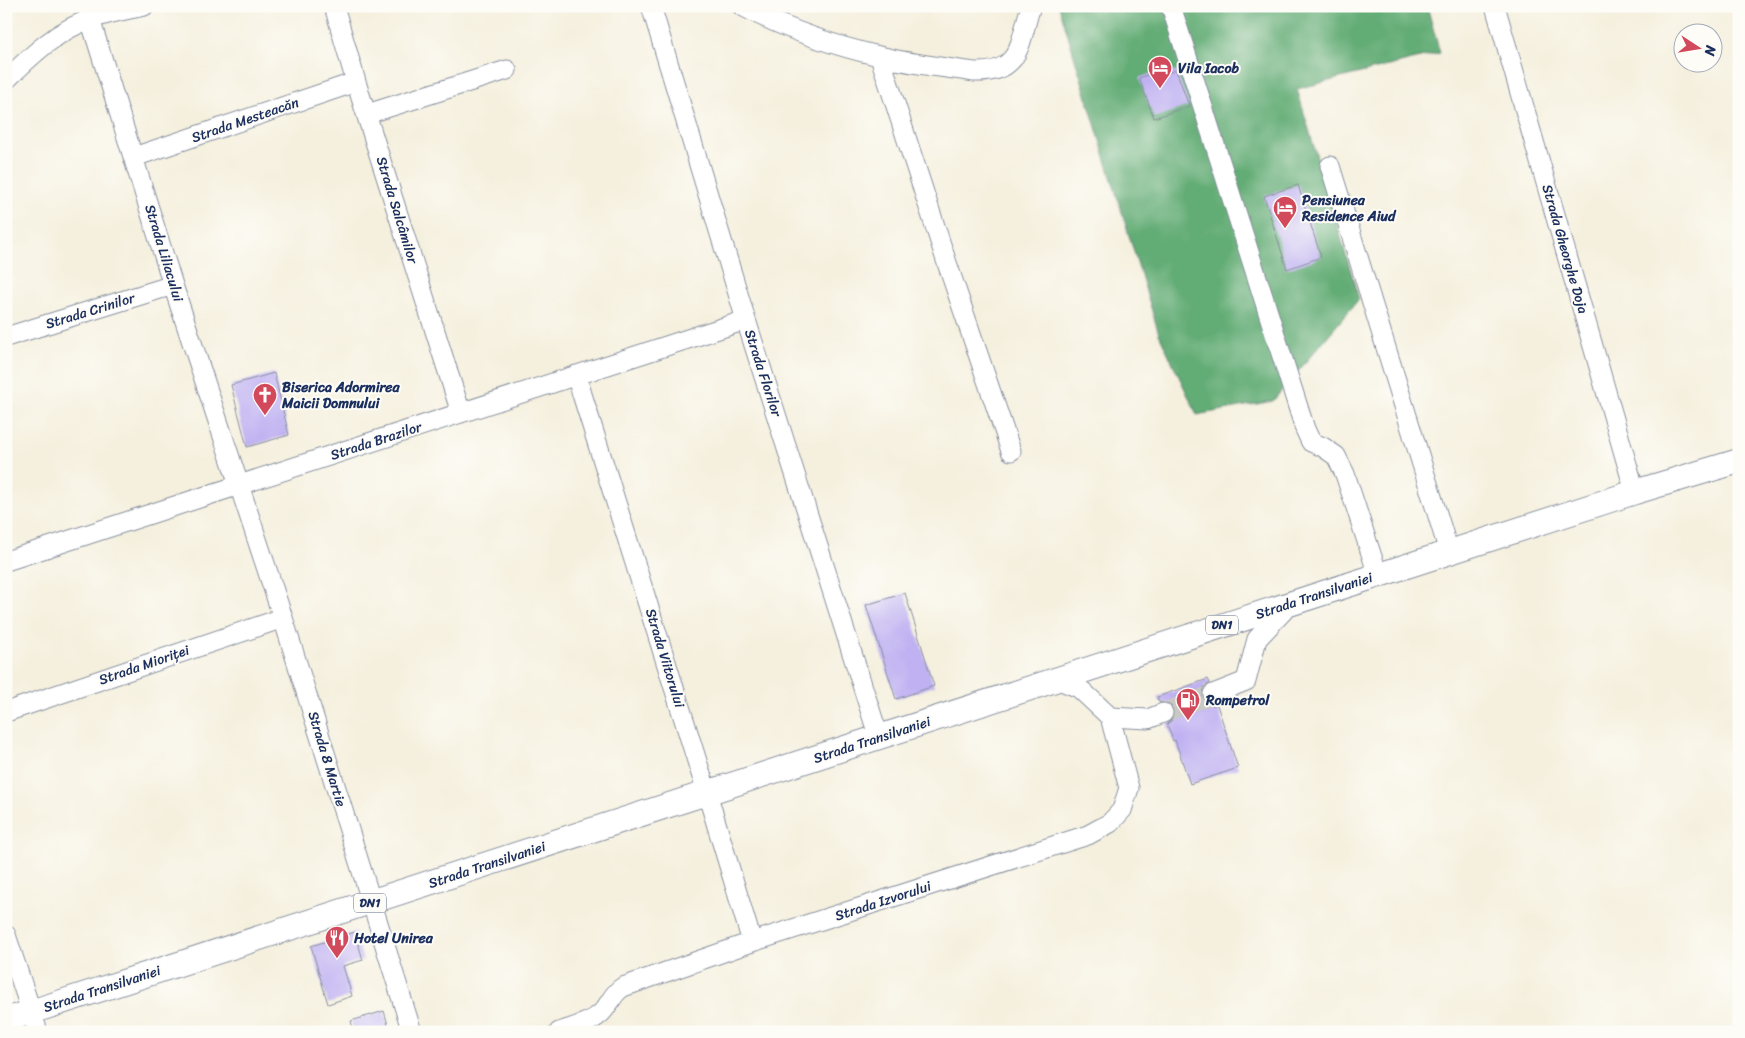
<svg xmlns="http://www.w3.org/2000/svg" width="1745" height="1038" font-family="Sriracha,sans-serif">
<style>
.forest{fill:#62ac74;stroke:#3e6e69}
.building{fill:#bfb1f2}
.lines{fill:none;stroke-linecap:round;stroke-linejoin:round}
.minor-tunnel{stroke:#c9c9c4;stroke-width:19;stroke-dasharray:19 9;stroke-linecap:butt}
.minor-casing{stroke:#88909e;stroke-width:21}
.major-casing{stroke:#88909e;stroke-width:26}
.minor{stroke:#fff;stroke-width:19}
.major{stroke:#fff;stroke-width:24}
.labels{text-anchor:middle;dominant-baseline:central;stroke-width:4;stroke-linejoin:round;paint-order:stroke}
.shield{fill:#fdfcf7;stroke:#5f6c8c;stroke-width:1}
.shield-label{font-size:12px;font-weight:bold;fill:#1b2f5e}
.poi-label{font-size:14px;font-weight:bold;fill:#1b2f5e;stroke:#fdfcf7;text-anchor:start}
.street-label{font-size:14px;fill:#1b2f5e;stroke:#fdfcf7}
</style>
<rect width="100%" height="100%" fill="#fdfcf7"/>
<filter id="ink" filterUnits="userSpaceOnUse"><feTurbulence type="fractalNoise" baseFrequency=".02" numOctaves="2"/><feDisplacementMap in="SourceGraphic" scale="10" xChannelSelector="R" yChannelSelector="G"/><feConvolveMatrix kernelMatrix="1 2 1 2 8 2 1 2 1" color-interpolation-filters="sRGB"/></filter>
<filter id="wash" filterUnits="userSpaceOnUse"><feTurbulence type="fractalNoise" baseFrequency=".0096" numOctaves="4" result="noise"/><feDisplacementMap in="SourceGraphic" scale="20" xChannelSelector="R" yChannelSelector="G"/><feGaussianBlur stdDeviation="1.12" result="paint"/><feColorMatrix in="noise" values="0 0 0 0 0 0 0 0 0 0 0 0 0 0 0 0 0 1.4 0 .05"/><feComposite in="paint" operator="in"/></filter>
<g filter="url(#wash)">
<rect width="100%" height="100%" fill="#f5f0de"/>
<path class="forest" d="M1059,6H1427L1440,53L1297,89L1359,299L1273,401L1197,415L1159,334Z"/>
<g id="blocks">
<path class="building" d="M1160,70L1162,75L1176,70L1189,106L1154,118L1139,78Z
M1298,185L1321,257L1287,269L1264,196Z
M274,373L289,435L247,447L231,385Z
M905,593L934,686L896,699L866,605Z
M1208,679L1210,683L1204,687L1202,693V698L1206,703L1212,705H1217L1238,768L1190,784L1175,740L1173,741L1167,724L1172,720L1174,715V709L1170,704L1159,702L1157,697Z
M355,932L363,960L343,966L352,996L328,1004L311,946Z
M384,1011L390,1032H354L351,1021Z"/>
</g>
</g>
<g filter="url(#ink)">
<use href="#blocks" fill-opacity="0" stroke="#88909e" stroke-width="1"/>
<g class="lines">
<path class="minor-tunnel" d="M1163,713L1213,694"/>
<defs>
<path id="minor" d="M88,6L90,19L173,285L283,618L412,1032
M334,6L356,82L461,413
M651,6L746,320L879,738
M742,6C785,29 831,45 879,56C910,64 943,67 974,72C1022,74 1019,42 1031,6
M1171,6L1305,429L1311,442L1323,447L1336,456L1345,474L1378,575
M1495,6L1635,492
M880,57L946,260L1011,451
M6,80C31,56 57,30 91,19C108,13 126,10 144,6
M367,114L507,70
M134,157L356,82
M1330,166L1449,552
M6,337L173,285
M576,375L707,793L752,942
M6,561L746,320
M1056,679L1079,688L1110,717L1148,719L1163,713
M1213,694L1246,681L1257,639L1290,604
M6,712L283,618
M6,935L38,1032
M559,1032C573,1027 589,1024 600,1014C610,1006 611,994 623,987L752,942L1088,835L1110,823L1122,810L1129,788L1110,717"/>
<path id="major" d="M6,1020L1635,492L1739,461"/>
</defs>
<use href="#minor" class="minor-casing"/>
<use href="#major" class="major-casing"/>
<use href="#minor" class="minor"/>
<use href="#major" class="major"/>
</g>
</g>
<defs>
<symbol id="hotel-pin" viewBox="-11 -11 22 30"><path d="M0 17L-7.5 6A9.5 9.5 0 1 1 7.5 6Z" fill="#d1495b" stroke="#fdfcf7"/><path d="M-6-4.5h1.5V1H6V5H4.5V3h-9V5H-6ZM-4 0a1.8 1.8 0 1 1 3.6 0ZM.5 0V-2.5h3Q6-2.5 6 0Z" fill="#fff"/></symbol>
<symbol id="church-pin" viewBox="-11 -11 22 30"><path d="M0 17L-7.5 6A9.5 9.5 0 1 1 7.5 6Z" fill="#d1495b" stroke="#fdfcf7"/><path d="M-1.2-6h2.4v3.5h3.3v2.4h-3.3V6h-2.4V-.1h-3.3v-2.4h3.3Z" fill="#fff"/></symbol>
<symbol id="fuel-pin" viewBox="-11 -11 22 30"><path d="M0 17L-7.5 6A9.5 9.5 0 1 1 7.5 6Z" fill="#d1495b" stroke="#fdfcf7"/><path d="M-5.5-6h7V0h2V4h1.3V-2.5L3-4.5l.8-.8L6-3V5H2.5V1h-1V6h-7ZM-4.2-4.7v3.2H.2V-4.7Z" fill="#fff"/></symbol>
<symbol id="restaurant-pin" viewBox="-11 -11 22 30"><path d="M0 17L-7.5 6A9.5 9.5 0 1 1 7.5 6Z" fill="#d1495b" stroke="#fdfcf7"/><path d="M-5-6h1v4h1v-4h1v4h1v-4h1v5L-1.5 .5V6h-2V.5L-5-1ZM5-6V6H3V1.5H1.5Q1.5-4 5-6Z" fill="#fff"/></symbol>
</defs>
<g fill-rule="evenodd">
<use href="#hotel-pin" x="1146" y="54" width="28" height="38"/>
<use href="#hotel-pin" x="1271" y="194" width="28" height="38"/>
<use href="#church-pin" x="251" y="381" width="28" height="38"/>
<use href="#fuel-pin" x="1174" y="686" width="28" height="38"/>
<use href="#restaurant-pin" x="323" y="924" width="28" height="38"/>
</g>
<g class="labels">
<g class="shield">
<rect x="1206" y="615.5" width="32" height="19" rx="4"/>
<rect x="354" y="893.5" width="32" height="19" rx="4"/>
</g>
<g class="shield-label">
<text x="1222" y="625">DN1</text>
<text x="370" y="903">DN1</text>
</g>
<g class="poi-label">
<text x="1178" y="68">Vila Iacob</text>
<text x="1302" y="200">Pensiunea<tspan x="1302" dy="16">Residence Aiud</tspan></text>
<text x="282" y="387">Biserica Adormirea<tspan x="282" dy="16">Maicii Domnului</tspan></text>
<text x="1206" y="700">Rompetrol</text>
<text x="354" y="938">Hotel Unirea</text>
</g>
<g class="street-label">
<text transform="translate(245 120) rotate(-19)">Strada Mesteacăn</text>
<text transform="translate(397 210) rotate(73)">Strada Salcâmilor</text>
<text transform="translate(1565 249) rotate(74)">Strada Gheorghe Doja</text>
<text transform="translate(164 253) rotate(73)">Strada Liliacului</text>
<text transform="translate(90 311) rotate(-17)">Strada Crinilor</text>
<text transform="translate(763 373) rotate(72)">Strada Florilor</text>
<text transform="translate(376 441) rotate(-18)">Strada Brazilor</text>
<text transform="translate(1314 596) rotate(-18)">Strada Transilvaniei</text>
<text transform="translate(665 658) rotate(73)">Strada Viitorului</text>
<text transform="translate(144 665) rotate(-19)">Strada Mioriței</text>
<text transform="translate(872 740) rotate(-18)">Strada Transilvaniei</text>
<text transform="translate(327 759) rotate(73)">Strada 8 Martie</text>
<text transform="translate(487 865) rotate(-18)">Strada Transilvaniei</text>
<text transform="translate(883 901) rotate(-18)">Strada Izvorului</text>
<text transform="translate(102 989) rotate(-18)">Strada Transilvaniei</text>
</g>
</g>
<rect width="1745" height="1038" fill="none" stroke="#fdfcf7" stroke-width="25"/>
<g transform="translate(1698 48) rotate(102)"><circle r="24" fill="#fdfcf7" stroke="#a3aaba"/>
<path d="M0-4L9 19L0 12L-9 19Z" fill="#d1495b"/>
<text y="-8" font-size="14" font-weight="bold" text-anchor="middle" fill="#1b2f5e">N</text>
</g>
</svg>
